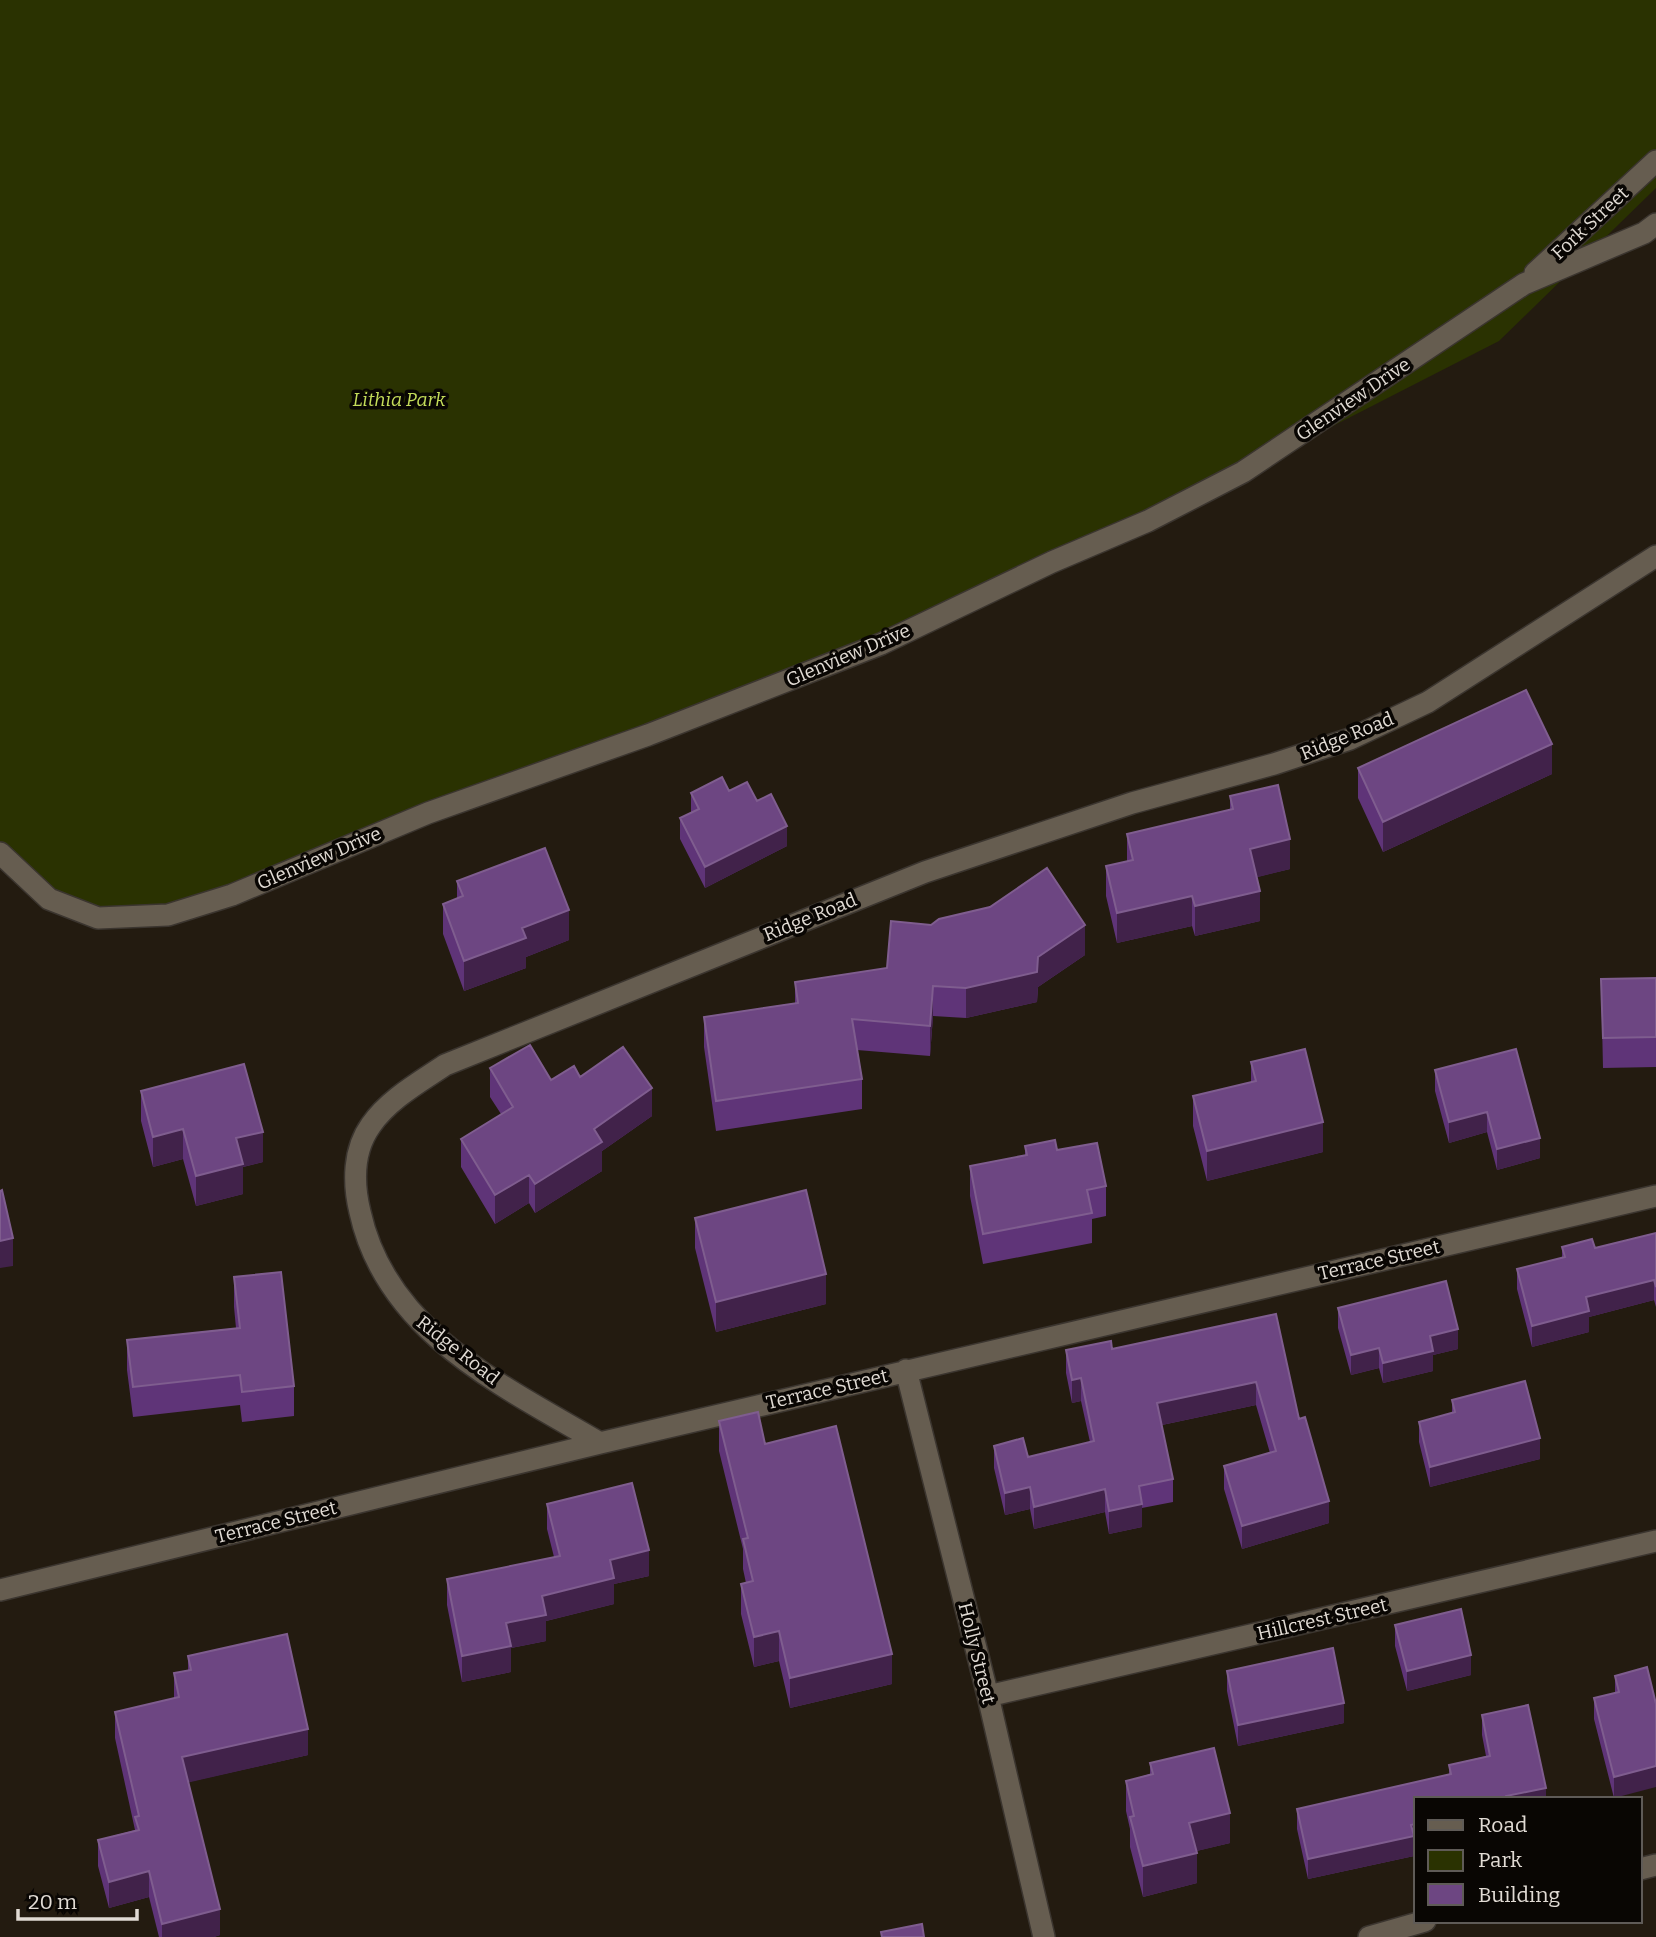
<svg xmlns="http://www.w3.org/2000/svg" width="1656" height="1937" font-family="Bitter,serif">
<style>
.green{fill:#2a3201}
.lines{fill:none;stroke-linecap:round;stroke-linejoin:round}
.street-casing{stroke:#3b352f;stroke-width:24}
.street{stroke:#665d50;stroke-width:21}
.wall{fill:#5f3478}
.shaded-wall{fill:#41224a}
.building{fill:#6d4682;stroke:#7f5d8f;stroke-width:2}
.labels{text-anchor:middle;dominant-baseline:central;stroke-width:7;stroke-linejoin:round;paint-order:stroke}
.street-label{font-size:19px;fill:#e1dbd4;stroke:#090603}
.park-label{font-size:19px;font-style:italic;fill:#c5dd5a;stroke:#090603}
</style>
<rect width="100%" height="100%" fill="#231b10"/>
<path class="green" d="M0,0H1656V188L1499,341L1243,472L881,644L232,895L98,918L49,899L0,853Z"/>
<g class="lines">
<defs>
<path id="street" d="M1535,273L1656,161
M0,853L49,899L98,918L168,915L232,895L428,813L648,735L881,644L1052,562L1148,521L1243,472L1524,284L1644,233L1656,224
M906,1370L988,1696L1044,1937
M600,1443C503,1386 386,1332 360,1212C353,1183 353,1150 371,1125C389,1099 420,1082 445,1065L925,872L1132,803L1274,764L1350,739L1428,702L1656,556
M0,1590L600,1443L1656,1196
M988,1696L1656,1541
M1640,1869L1656,1865
M1369,1937L1425,1921"/>
</defs>
<use href="#street" class="street-casing"/>
<use href="#street" class="street"/>
</g>
<path class="wall" d="M1358,768L1552,774L1383,852L1358,798Z
M729,791L757,801L787,846L705,888L680,839V818L691,813V793Z
M1230,796L1290,869L1257,877L1260,921L1195,936L1192,926L1117,943L1106,896V866L1127,861V834L1230,810Z
M457,881L569,940L526,957V968L464,991L443,934V904L457,898Z
M1085,955L1038,987L1037,1002L966,1018L933,1016L930,1056L857,1050L862,1079V1109L716,1131L704,1047V1017L795,1003V982L887,968Z
M1656,978V1067L1603,1068L1601,979Z
M1251,1062L1323,1152L1207,1181L1193,1126V1096L1251,1082Z
M490,1068L551,1080L580,1077L652,1116L602,1151V1171L535,1213L529,1203L495,1224L461,1167V1139L501,1114L490,1097Z
M1435,1070L1540,1158L1497,1170L1487,1132L1449,1143L1435,1091Z
M141,1091L263,1162L243,1167V1194L196,1206L183,1159L153,1167L141,1121Z
M1025,1146L1057,1150L1106,1186V1216L1092,1219V1243L983,1264L970,1196V1166L1025,1155Z
M695,1218L826,1304L716,1332L695,1248Z
M1656,1233V1307L1654,1300L1589,1317V1332L1532,1347L1517,1289V1269L1562,1258V1247L1595,1248Z
M234,1277L294,1386V1416L242,1422L240,1405L133,1417L127,1370V1340L236,1328L234,1307Z
M1338,1308L1458,1349L1433,1355V1371L1383,1383L1379,1368L1351,1375L1338,1328Z
M1276,1314L1299,1419L1329,1523L1242,1549L1224,1489V1466L1270,1453L1256,1405L1162,1425L1173,1479V1502L1142,1508V1527L1109,1534L1105,1512L1034,1529L1030,1509L1005,1515L994,1468V1446L1028,1457L1090,1442L1081,1401L1072,1403L1066,1373V1350L1112,1349Z
M1452,1400L1540,1459L1430,1487L1419,1442V1422L1452,1413Z
M719,1421L765,1444L892,1684L790,1708L779,1661L754,1667L741,1614V1584L746,1583L743,1569V1549L719,1451Z
M547,1504L649,1576L614,1584V1604L546,1621V1641L511,1648V1672L462,1682L447,1605V1579L554,1557L547,1529Z
M1395,1625L1471,1675L1407,1691L1395,1646Z
M188,1656L308,1755L188,1782L220,1935L214,1937H159L149,1897L109,1908L98,1866V1840L135,1830L115,1738V1712L174,1698V1673L188,1670Z
M1227,1671L1344,1723L1238,1746L1227,1691Z
M1615,1676L1656,1704L1614,1798L1594,1719V1698L1615,1693Z
M1482,1715L1546,1799L1414,1845V1856L1308,1879L1297,1829V1809L1449,1775V1765L1486,1756L1482,1735Z
M1150,1763L1230,1843L1196,1851L1197,1883L1143,1897L1130,1847V1829L1126,1811V1781L1150,1774Z"/>
<path class="shaded-wall" d="M1552,744V774L1383,852V822Z
M787,826V846L705,888V867Z
M1290,839V869L1250,879V849Z
M1260,891V921L1195,936V906Z
M1192,896V926L1117,943V913Z
M569,910V940L526,957V968L464,991V961L522,928Z
M1085,925V955L1038,987L1037,1002L966,1018V988L1038,957Z
M933,986V1016L930,1056V1026Z
M652,1088V1116L602,1151V1171L535,1213V1184L594,1129Z
M1487,1112V1132L1449,1143V1122Z
M1323,1122V1152L1207,1181V1151Z
M183,1129V1159L153,1167V1137Z
M263,1132V1162L243,1167V1194L196,1206V1176L236,1138Z
M1540,1138V1158L1497,1170V1149Z
M529,1175V1203L495,1224V1195Z
M13,1238V1266L0,1268V1241Z
M826,1274V1304L716,1332V1302Z
M1654,1280V1300L1589,1317V1332L1532,1347V1326L1586,1297Z
M1458,1329V1349L1433,1355V1371L1383,1383V1363L1430,1336Z
M1379,1348V1368L1351,1375V1355Z
M1081,1378V1401L1072,1403V1380Z
M1256,1382V1405L1157,1426V1403Z
M1540,1438V1459L1430,1487V1467Z
M1030,1487V1509L1005,1515V1493Z
M1105,1489V1512L1034,1529V1507Z
M1329,1501V1523L1242,1549V1526Z
M1142,1504V1527L1109,1534V1511Z
M649,1550V1576L614,1584V1604L546,1621V1641L511,1648V1672L462,1682V1656L542,1596L610,1560Z
M779,1631V1661L754,1667V1637Z
M892,1654V1684L790,1708V1678Z
M1471,1655V1675L1407,1691V1671Z
M1344,1703V1723L1238,1746V1725Z
M308,1729V1755L182,1784V1757Z
M1656,1766V1787L1614,1798V1777Z
M1546,1788V1799H1506V1796Z
M1230,1813V1843L1189,1853V1823Z
M1416,1824V1844L1414,1845V1856L1308,1879V1859Z
M1197,1853V1883L1143,1897V1866Z
M149,1871V1897L109,1908V1882Z
M220,1909V1935L214,1937H162V1924Z"/>
<path class="building" d="M1526,690L1552,744L1383,822L1358,768Z
M722,777L729,791L747,782L757,801L771,794L787,826L705,867L680,818L699,809L691,793Z
M1278,785L1290,839L1250,849L1260,891L1195,906L1192,896L1117,913L1106,866L1133,860L1127,834L1233,809L1230,796Z
M545,848L569,910L522,928L526,938L464,961L443,904L463,896L457,881Z
M1047,868L1085,925L1038,957L1037,972L966,988L933,986L930,1026L852,1019L862,1079L716,1101L704,1017L798,1003L795,982L887,968L891,921L931,925L939,919L990,907Z
M1656,978V1037L1603,1038L1601,979Z
M530,1045L551,1080L574,1066L580,1077L623,1047L652,1088L594,1129L602,1142L535,1184L529,1175L495,1195L461,1139L513,1107L490,1068Z
M1305,1049L1323,1122L1207,1151L1193,1096L1256,1081L1251,1062Z
M1516,1049L1540,1138L1497,1149L1487,1112L1449,1122L1435,1070Z
M244,1064L263,1132L236,1138L243,1164L196,1176L183,1129L153,1137L141,1091Z
M1055,1140L1057,1150L1097,1143L1106,1186L1087,1190L1092,1213L983,1234L970,1166L1027,1155L1025,1146Z
M2,1190L13,1238L0,1241V1191Z
M806,1190L826,1274L716,1302L695,1218Z
M1656,1233V1287L1654,1280L1586,1297L1589,1311L1532,1326L1517,1269L1565,1257L1562,1247L1592,1239L1595,1248Z
M281,1272L294,1386L242,1392L240,1375L133,1387L127,1340L240,1328L234,1277Z
M1446,1281L1458,1329L1430,1336L1433,1351L1383,1363L1379,1348L1351,1355L1338,1308Z
M1276,1314L1299,1419L1305,1417L1329,1501L1242,1526L1224,1466L1276,1451L1256,1382L1157,1403L1173,1479L1139,1486L1142,1504L1109,1511L1105,1489L1034,1507L1030,1487L1005,1493L994,1446L1023,1438L1028,1457L1094,1441L1081,1378L1072,1380L1066,1350L1111,1341L1112,1349Z
M1525,1381L1540,1438L1430,1467L1419,1422L1455,1412L1452,1400Z
M758,1412L765,1444L836,1426L892,1654L790,1678L779,1631L754,1637L741,1584L753,1581L743,1539L748,1538L719,1421Z
M632,1483L649,1550L610,1560L614,1578L542,1596L546,1615L506,1623L511,1646L462,1656L447,1579L560,1556L547,1504Z
M1461,1609L1471,1655L1407,1671L1395,1625Z
M287,1634L308,1729L182,1757L220,1909L162,1924L149,1871L109,1882L98,1840L139,1830L135,1817L139,1816L115,1712L179,1697L174,1673L191,1670L188,1656Z
M1333,1648L1344,1703L1238,1725L1227,1671Z
M1647,1667L1656,1704V1766L1614,1777L1594,1698L1619,1692L1615,1676Z
M1528,1705L1546,1788L1506,1796V1799H1416V1824L1411,1825L1414,1836L1308,1859L1297,1809L1451,1774L1449,1765L1490,1756L1482,1715Z
M1214,1748L1230,1813L1189,1823L1197,1853L1143,1866L1130,1817L1134,1816L1126,1781L1153,1774L1150,1763Z
M922,1924L924,1937H882L881,1932Z"/>
<g class="labels">
<g class="street-label">
<text transform="translate(1590 223) rotate(-43)">Fork Street</text>
<text transform="translate(1353 399) rotate(-34)">Glenview Drive</text>
<text transform="translate(848 655) rotate(-23)">Glenview Drive</text>
<text transform="translate(1347 736) rotate(-22)">Ridge Road</text>
<text transform="translate(319 858) rotate(-23)">Glenview Drive</text>
<text transform="translate(810 917) rotate(-22)">Ridge Road</text>
<text transform="translate(1379 1260) rotate(-13)">Terrace Street</text>
<text transform="translate(458 1350) rotate(38)">Ridge Road</text>
<text transform="translate(827 1389) rotate(-13)">Terrace Street</text>
<text transform="translate(276 1522) rotate(-14)">Terrace Street</text>
<text transform="translate(1322 1619) rotate(-13)">Hillcrest Street</text>
<text transform="translate(977 1653) rotate(76)">Holly Street</text>
</g>
<g class="park-label">
<text x="399" y="399">Lithia Park</text>
</g>
</g>
<rect x="1414" y="1797" width="228" height="126" fill="#090603" stroke="#5f5b57" stroke-width="2"/>
<rect x="1428" y="1820" width="35" height="10" fill="#665d50" stroke="#5f5b57" stroke-width="2"/>
<text x="1478" y="1832" font-size="21" fill="#e1dbd4">Road</text>
<rect x="1428" y="1850" width="35" height="21" fill="#2a3201" stroke="#5f5b57" stroke-width="2"/>
<text x="1478" y="1867" font-size="21" fill="#e1dbd4">Park</text>
<rect x="1428" y="1884" width="35" height="21" fill="#6d4682" stroke="#5f5b57" stroke-width="2"/>
<text x="1478" y="1902" font-size="21" fill="#e1dbd4">Building</text>
<path d="M18 1909v10h119v-10" fill="none" stroke="#e1dbd4" stroke-width="3.5"/>
<text x="28" y="1909" font-size="21" fill="#e1dbd4" stroke="#090603" stroke-width="5" paint-order="stroke">20 m</text>
</svg>
